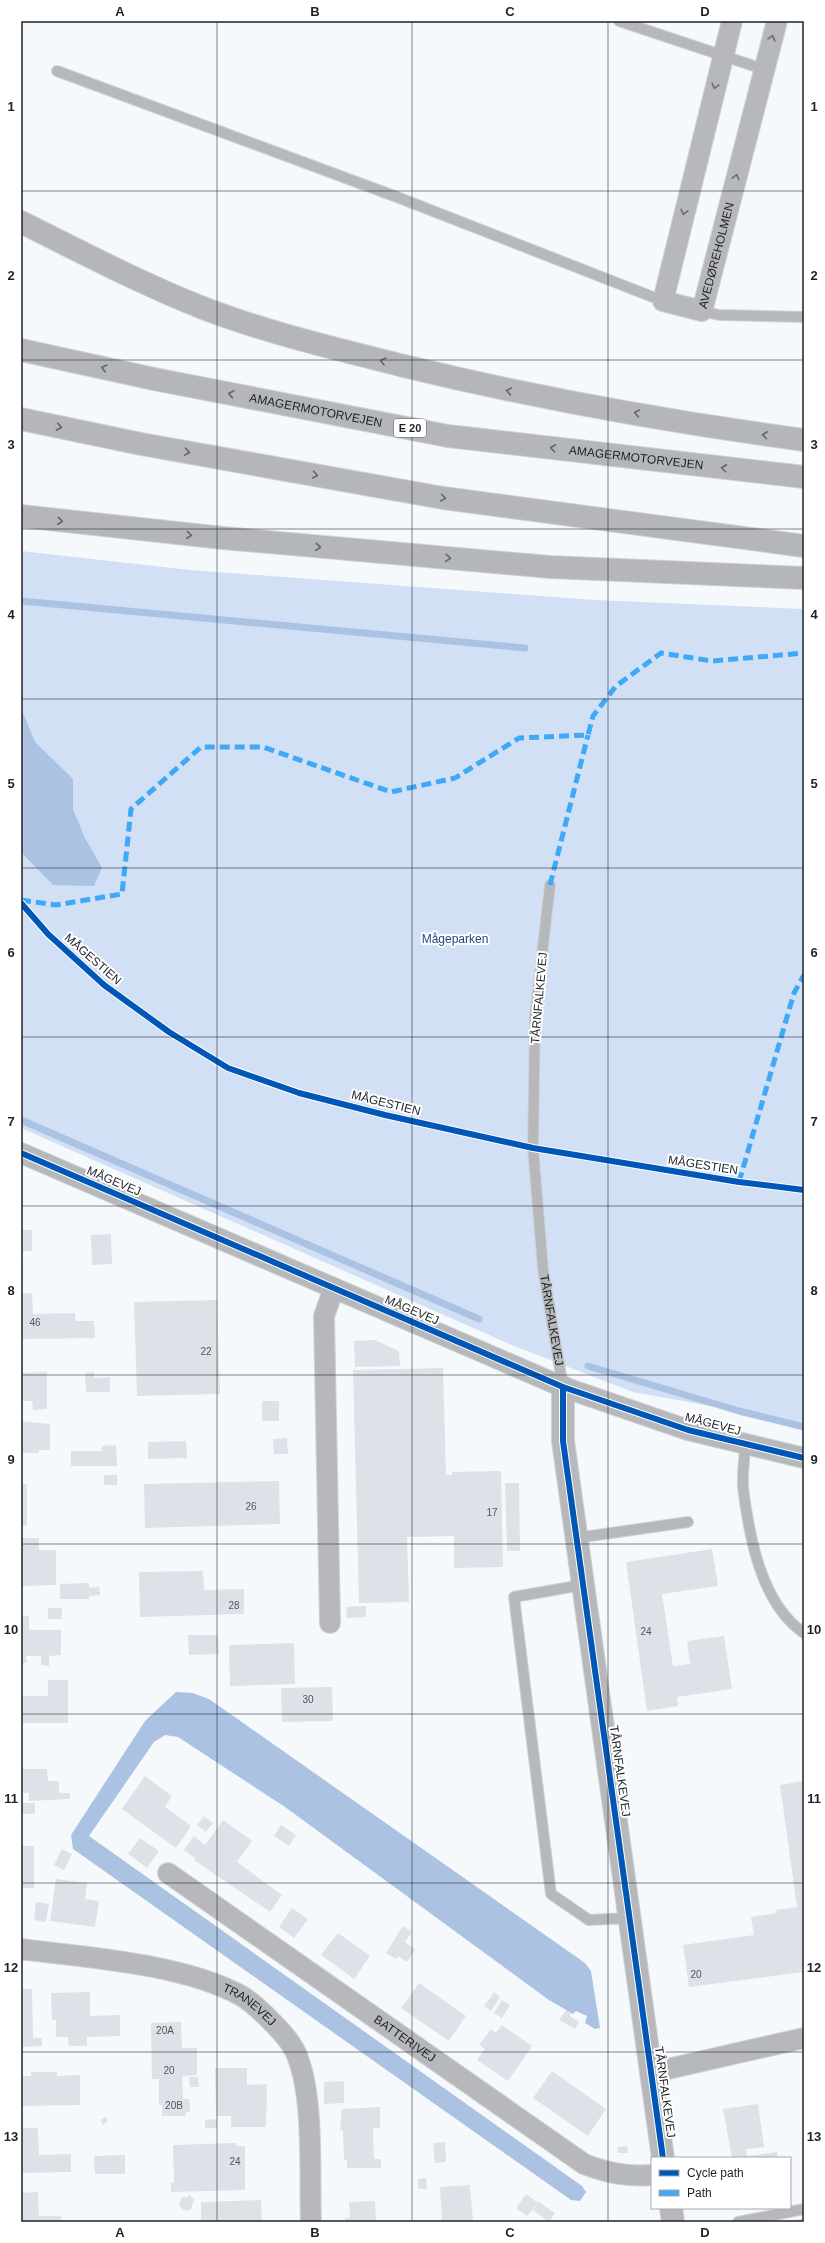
<svg xmlns="http://www.w3.org/2000/svg" width="825" height="2243" font-family="Helvetica,sans-serif">
<style>
.green{fill:#d1e0f4}
.water{fill:#acc2e2}
.lines{fill:none;stroke-linecap:round;stroke-linejoin:round}
.stream{stroke:#acc2e2;stroke-width:7}
.building{fill:#dde2e8}
.service-casing{stroke:#d0d2d5;stroke-width:12}
.minor-casing{stroke:#d0d2d5;stroke-width:22}
.tertiary-casing{stroke:#d0d2d5;stroke-width:24}
.motorway-casing{stroke:#d0d2d5;stroke-width:24}
.service{stroke:#b7b8bb;stroke-width:10}
.minor{stroke:#b7b8bb;stroke-width:20}
.tertiary{stroke:#b7b8bb;stroke-width:22}
.motorway{stroke:#b4b6b9;stroke-width:22}
.quiet{stroke:#3fa9f5;stroke-width:5;stroke-dasharray:10 5;stroke-linecap:butt}
.cycleway-casing{stroke:#fff;stroke-width:8}
.cycleway{stroke:#0057b8;stroke-width:6}
.oneway{stroke:#6a6d72}
.oneway2{stroke:#626569}
.grid{fill:none;stroke:#1e2228;stroke-width:1;stroke-opacity:0.55}
.labels{text-anchor:middle;dominant-baseline:central;stroke-width:4;stroke-linejoin:round;paint-order:stroke}
.number-label{font-size:10px;fill:#51555b}
.shield{fill:#fff;stroke:#626468;stroke-width:1}
.shield-label{font-size:11px;font-weight:bold;fill:#1e2228}
.street-label{font-size:12px;fill:#1e2228;stroke:#fff}
.park-label{font-size:12px;fill:#1e467d;stroke:#fff}
.neatline{fill:none;stroke:#1e2228;stroke-width:1.5}
.grid-label{font-size:13px;text-anchor:middle;font-weight:bold;fill:#1e2228}
</style>
<rect width="100%" height="100%" fill="#f6f9fc"/>
<path class="green" d="M21,551L190,570L595,600L804,609V1423L633,1392L514,1346L21,1128Z"/>
<path class="water" d="M21,708L35,742L73,779V809L84,836L102,868L94,886L53,885L21,852Z
M176,1692L193,1693L209,1699L585,1963L591,1971L600,2028L595,2029L585,2023L587,2016L576,2011L573,2014L549,2000L285,1807L178,1737L165,1735L154,1742L89,1836L582,2186L586,2192L580,2201L571,2200L73,1849L71,1835L145,1721Z"/>
<g class="lines">
<path class="stream" d="M21,601L525,648
M21,1120L479,1319
M588,1366L739,1411L804,1427"/>
</g>
<path class="building" d="M21,1230H32V1251H22L23,1278H21Z
M111,1234L112,1264L92,1265L91,1235Z
M32,1293L33,1314L75,1313V1321H94L95,1338L21,1339V1294Z
M217,1300L220,1394L137,1396L134,1302Z
M375,1340L399,1351L400,1366L355,1367L354,1341Z
M443,1368L446,1475H452V1472L501,1471L503,1567L454,1568V1536L407,1537L409,1602L359,1603L353,1370Z
M47,1372V1409L33,1410L32,1401H21V1373Z
M94,1372V1378L110,1377V1392H86L85,1373Z
M262,1401H279V1421H262Z
M21,1421L50,1424V1450H39V1453H21Z
M287,1438L288,1454H274L273,1439Z
M186,1441L187,1458L148,1459V1442Z
M116,1445L117,1466H71V1451H102V1446Z
M104,1475H117V1485H104Z
M279,1481L280,1524L145,1528L144,1484Z
M505,1483H519L520,1551H507Z
M21,1484H27V1526H21Z
M21,1538H39V1550H56V1585L21,1586Z
M712,1549L718,1586L662,1594L673,1666L690,1664L687,1641L724,1636L732,1689L677,1697L678,1706L647,1711L626,1562Z
M203,1571L204,1590L244,1589V1614L140,1617L139,1572Z
M89,1583V1588L99,1587L100,1595L89,1596V1599H60V1584Z
M366,1606V1617L347,1618L346,1607Z
M48,1608H62V1619H48Z
M21,1616H29V1630H61V1655L49,1656V1666L41,1665V1656H26L27,1663H21Z
M188,1635H218L219,1654L189,1655Z
M294,1643L295,1684L230,1686L229,1645Z
M48,1680H68V1723H21V1696H48Z
M332,1687L333,1721L282,1722L281,1688Z
M21,1769H47L48,1781H59V1793H70V1799L29,1801V1793H21Z
M145,1776L172,1796L165,1807L191,1826L176,1848L122,1809Z
M804,1781V1972L689,1987L683,1945L754,1935L751,1917L777,1913L776,1910L797,1907L780,1785Z
M21,1803H35V1814H21Z
M204,1816L213,1823L206,1832L197,1825Z
M223,1820L252,1841L237,1862L282,1895L270,1912L194,1860L195,1858L184,1850L194,1836L205,1845Z
M281,1825L296,1835L289,1846L274,1836Z
M140,1838L159,1851L147,1868L128,1854Z
M21,1846H34V1888H21Z
M62,1849L72,1854L64,1870L54,1865Z
M56,1879L87,1883L85,1899L99,1901L95,1927L50,1921Z
M36,1902L49,1904L46,1922L34,1920Z
M292,1908L308,1919L294,1938L279,1927Z
M403,1926L412,1932L405,1942L415,1950L407,1962L398,1956L396,1959L386,1953Z
M338,1933L370,1956L354,1979L321,1955Z
M419,1983L466,2016L449,2041L401,2008Z
M21,1989H32L33,2038H42V2046L21,2047Z
M90,1992V2016L120,2015V2036L87,2037V2046H69L68,2037H56V2020H52L51,1993Z
M494,1992L500,1997L491,2011L484,2006Z
M502,2000L510,2005L502,2018L494,2013Z
M566,2010L571,2013L570,2016L579,2022L575,2029L559,2020Z
M181,2022L182,2048H197V2075L182,2076L183,2099H189L190,2112H186V2116H162V2105H159V2079H152L151,2023Z
M502,2025L532,2046L508,2081L477,2060L485,2049L479,2045L491,2029L496,2033Z
M215,2068H247V2085L267,2084L266,2127H231V2116H216Z
M552,2071L606,2109L588,2136L533,2098Z
M31,2072H57V2076L80,2075V2105L21,2106V2076H31Z
M189,2077H198L199,2087H190Z
M344,2081V2103L324,2104V2082Z
M758,2104L764,2147L746,2149L747,2156L777,2152L778,2158H732L723,2109Z
M380,2107V2128H373L374,2159H381V2168H347V2160H344L343,2130H340L342,2109Z
M21,2115H23V2125H21Z
M105,2117L108,2121L103,2125L100,2120Z
M217,2119V2128H205V2120Z
M21,2128H38L39,2155L71,2154V2172L21,2173Z
M445,2142L446,2162L435,2163L433,2143Z
M236,2143V2146H245V2190L171,2192V2183L174,2182L173,2145Z
M627,2146L628,2153H618V2147Z
M125,2155V2174H95L94,2156Z
M426,2178L427,2189H418V2179Z
M470,2185L473,2222H442L440,2187Z
M38,2192L39,2216H61V2222H21V2193Z
M189,2194L195,2200L193,2202L191,2209L186,2211L181,2208L179,2204L182,2197H188Z
M526,2194L538,2203L527,2216L516,2208Z
M261,2200L262,2222H201V2202Z
M375,2201L376,2222H345V2218H350L349,2202Z
M539,2202L555,2213L549,2222L533,2210Z
M804,2218V2222H791V2221Z"/>
<g class="lines">
<defs>
<g id="service">
<path d="M619,21L763,69"/>
<path d="M57,71L397,197L663,301"/>
<path d="M702,311L719,315L804,317"/>
<path id="s1" d="M550,885L535,1016L533,1148L543,1269L563,1387"/>
<path d="M745,1444C745,1458 742,1473 743,1487C749,1536 761,1604 804,1633"/>
<path d="M576,1538L688,1522"/>
<path d="M582,1585L514,1597L551,1894L589,1920L629,1918"/>
<path d="M738,2222L804,2209"/>
</g>
<g id="minor">
<path id="s2" d="M732,21L663,301L702,311L777,21"/>
<path d="M21,1153L563,1387L688,1430L804,1458"/>
<path d="M330,1623L324,1316L334,1288"/>
<path id="s3" d="M168,1873L584,2164C607,2173 627,2177 652,2175"/>
<path id="s4" d="M21,1949C88,1958 180,1963 240,1995C253,2002 264,2014 274,2024C282,2032 290,2041 295,2051C315,2093 309,2174 311,2222"/>
<path d="M650,2073L804,2038"/>
</g>
<path id="tertiary" d="M563,1387V1441L663,2158
M671,2208L673,2222"/>
<g id="motorway">
<path d="M21,222C81,252 140,283 203,308C268,333 337,349 404,366C536,398 670,422 804,440"/>
<path id="s5" d="M21,350L154,379L448,436L804,477"/>
<path d="M21,419L141,444L443,498L804,546"/>
<path d="M21,516L223,538L550,567L804,578"/>
</g>
</defs>
<use href="#service" class="service-casing"/>
<use href="#minor" class="minor-casing"/>
<use href="#tertiary" class="tertiary-casing"/>
<use href="#motorway" class="motorway-casing"/>
<use href="#service" class="service"/>
<use href="#minor" class="minor"/>
<use href="#tertiary" class="tertiary"/>
<use href="#motorway" class="motorway"/>
<path class="quiet" d="M550,885L588,735
M21,900L56,905L122,894L131,809L201,747H263L391,792L455,778L519,738L588,735L593,716L616,686L661,653L712,661L804,653
M739,1182L794,993L804,975"/>
<defs>
<path id="cycleway" d="M21,903L48,934L104,985L169,1032L228,1068L299,1093L385,1115L533,1148L739,1182L804,1190
M21,1153L563,1387L688,1430L804,1458
M563,1387V1441L663,2158"/>
</defs>
<use href="#cycleway" class="cycleway-casing"/>
<use href="#cycleway" class="cycleway"/>
</g>
<defs><path id="oneway-chevron" d="M-2-3.5L2.5 0L-2 3.5" fill="none" stroke-width="1.6" stroke-linecap="round" stroke-linejoin="round"/></defs>
<g class="oneway">
<use href="#oneway-chevron" transform="translate(772 38) rotate(-74)"/>
<use href="#oneway-chevron" transform="translate(715 86) rotate(104)"/>
<use href="#oneway-chevron" transform="translate(736 177) rotate(-76)"/>
<use href="#oneway-chevron" transform="translate(684 212) rotate(104)"/>
</g>
<g class="oneway2">
<use href="#oneway-chevron" transform="translate(383 361) rotate(-166)"/>
<use href="#oneway-chevron" transform="translate(104 368) rotate(-168)"/>
<use href="#oneway-chevron" transform="translate(509 391) rotate(-170)"/>
<use href="#oneway-chevron" transform="translate(231 394) rotate(-169)"/>
<use href="#oneway-chevron" transform="translate(637 413) rotate(-170)"/>
<use href="#oneway-chevron" transform="translate(59 427) rotate(11)"/>
<use href="#oneway-chevron" transform="translate(765 435) rotate(-172)"/>
<use href="#oneway-chevron" transform="translate(553 448) rotate(-173)"/>
<use href="#oneway-chevron" transform="translate(187 452) rotate(10)"/>
<use href="#oneway-chevron" transform="translate(724 468) rotate(-173)"/>
<use href="#oneway-chevron" transform="translate(315 475) rotate(10)"/>
<use href="#oneway-chevron" transform="translate(443 498) rotate(9)"/>
<use href="#oneway-chevron" transform="translate(60 521) rotate(6)"/>
<use href="#oneway-chevron" transform="translate(189 535) rotate(6)"/>
<use href="#oneway-chevron" transform="translate(318 547) rotate(5)"/>
<use href="#oneway-chevron" transform="translate(448 558) rotate(5)"/>
</g>
<path class="grid" d="M217,21V2222M412,21V2222M608,21V2222M21,191H804M21,360H804M21,529H804M21,699H804M21,868H804M21,1037H804M21,1206H804M21,1375H804M21,1544H804M21,1714H804M21,1883H804M21,2052H804"/>
<g class="labels">
<g class="number-label">
<text x="35" y="1322">46</text>
<text x="206" y="1351">22</text>
<text x="251" y="1506">26</text>
<text x="492" y="1512">17</text>
<text x="234" y="1605">28</text>
<text x="646" y="1631">24</text>
<text x="308" y="1699">30</text>
<text x="696" y="1974">20</text>
<text x="165" y="2030">20A</text>
<text x="169" y="2070">20</text>
<text x="174" y="2105">20B</text>
<text x="235" y="2161">24</text>
</g>
<rect class="shield" x="394" y="419" width="32" height="18" rx="3"/>
<g class="shield-label">
<text x="410" y="428">E 20</text>
</g>
<g class="street-label">
<text stroke="none"><textPath href="#s2" startOffset="386">AVEDØREHOLMEN</textPath></text>
<text stroke="none"><textPath href="#s5" startOffset="301">AMAGERMOTORVEJEN</textPath></text>
<text stroke="none"><textPath href="#s5" startOffset="625">AMAGERMOTORVEJEN</textPath></text>
<text transform="translate(93 959) rotate(41)">MÅGESTIEN</text>
<text transform="translate(539 998) rotate(-85)">TÅRNFALKEVEJ</text>
<text transform="translate(386 1103) rotate(14)">MÅGESTIEN</text>
<text transform="translate(703 1165) rotate(9)">MÅGESTIEN</text>
<text transform="translate(114 1181) rotate(23)">MÅGEVEJ</text>
<text transform="translate(412 1310) rotate(23)">MÅGEVEJ</text>
<text stroke="none"><textPath href="#s1" startOffset="437">TÅRNFALKEVEJ</textPath></text>
<text transform="translate(713 1424) rotate(15)">MÅGEVEJ</text>
<text transform="translate(620 1771) rotate(82)">TÅRNFALKEVEJ</text>
<text stroke="none"><textPath href="#s4" startOffset="238">TRANEVEJ</textPath></text>
<text stroke="none"><textPath href="#s3" startOffset="289">BATTERIVEJ</textPath></text>
<text transform="translate(665 2092) rotate(82)">TÅRNFALKEVEJ</text>
</g>
<g class="park-label">
<text x="455" y="939">Mågeparken</text>
</g>
</g>
<rect width="825" height="2243" fill="none" stroke="#ffffff" stroke-width="44"/>
<rect x="651" y="2157" width="140" height="52" fill="#ffffff" stroke="#a5a7a9"/>
<rect x="659" y="2170" width="20" height="6" fill="#0057b8" stroke="#a5a7a9"/>
<text x="687" y="2177" font-size="12" fill="#1e2228">Cycle path</text>
<rect x="659" y="2190" width="20" height="6" fill="#3fa9f5" stroke="#a5a7a9"/>
<text x="687" y="2197" font-size="12" fill="#1e2228">Path</text>
<rect x="22" y="22" width="781" height="2199" class="neatline"/>
<g class="grid-label">
<text x="120" y="16">A</text>
<text x="315" y="16">B</text>
<text x="510" y="16">C</text>
<text x="705" y="16">D</text>
<text x="11" y="111">1</text>
<text x="814" y="111">1</text>
<text x="11" y="280">2</text>
<text x="814" y="280">2</text>
<text x="11" y="449">3</text>
<text x="814" y="449">3</text>
<text x="11" y="619">4</text>
<text x="814" y="619">4</text>
<text x="11" y="788">5</text>
<text x="814" y="788">5</text>
<text x="11" y="957">6</text>
<text x="814" y="957">6</text>
<text x="11" y="1126">7</text>
<text x="814" y="1126">7</text>
<text x="11" y="1295">8</text>
<text x="814" y="1295">8</text>
<text x="11" y="1464">9</text>
<text x="814" y="1464">9</text>
<text x="11" y="1634">10</text>
<text x="814" y="1634">10</text>
<text x="11" y="1803">11</text>
<text x="814" y="1803">11</text>
<text x="11" y="1972">12</text>
<text x="814" y="1972">12</text>
<text x="11" y="2141">13</text>
<text x="814" y="2141">13</text>
<text x="120" y="2237">A</text>
<text x="315" y="2237">B</text>
<text x="510" y="2237">C</text>
<text x="705" y="2237">D</text>
</g>
</svg>
